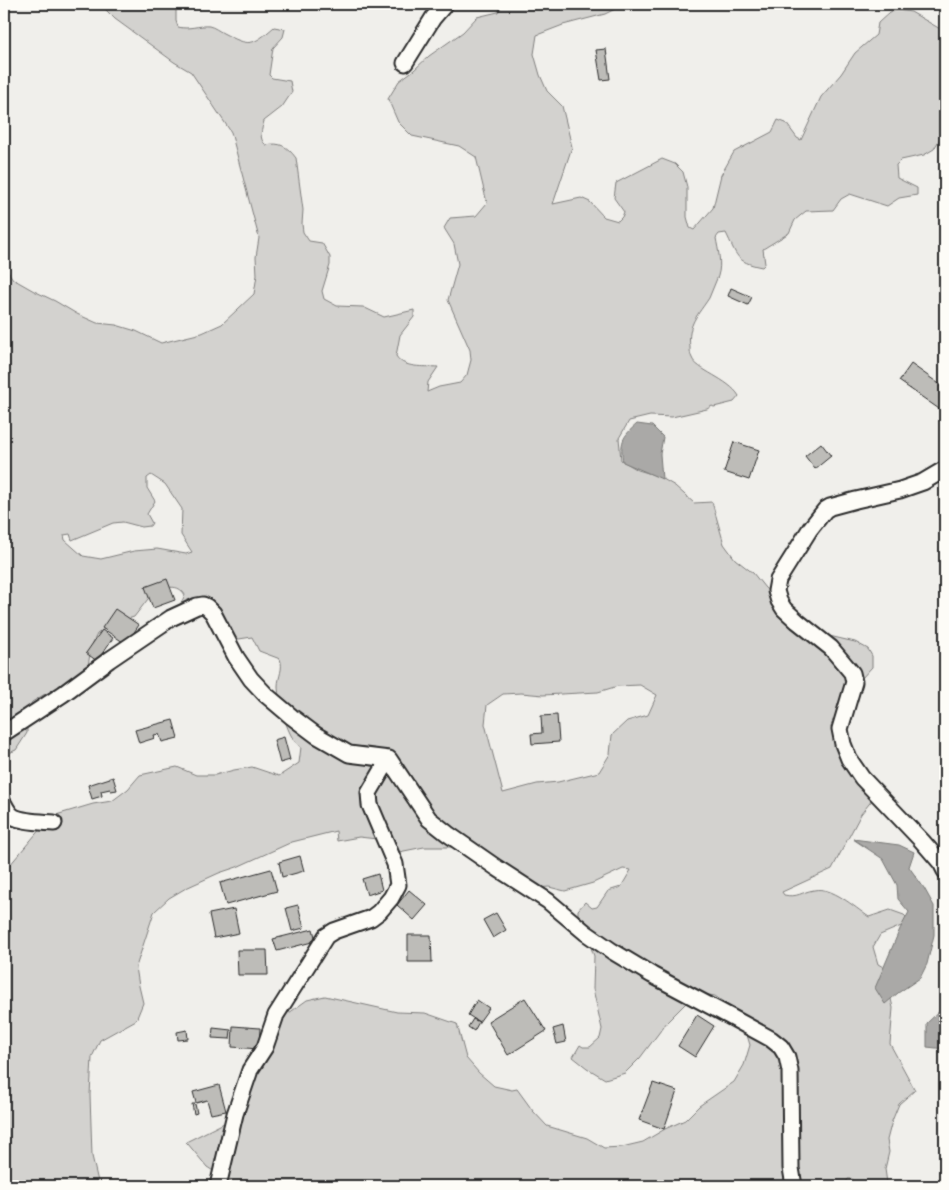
<svg xmlns="http://www.w3.org/2000/svg" width="949" height="1190" font-family="'Patrick Hand',sans-serif">
<style>
.green{fill:#d3d2cf;stroke:#7f7e7d;fill-rule:evenodd}
.water{fill:#aaa9a7;stroke:#777775}
.building{fill:#bdbcb8;stroke:#2b2b2b}
.lines{fill:none;stroke-linecap:round;stroke-linejoin:round}
.minor-casing{stroke:#2b2b2b;stroke-width:19}
.minor{stroke:#fdfcf7;stroke-width:15}
</style>
<rect width="100%" height="100%" fill="#f0efeb"/>
<filter id="ink" filterUnits="userSpaceOnUse"><feTurbulence type="fractalNoise" baseFrequency=".02" numOctaves="2"/><feDisplacementMap in="SourceGraphic" scale="10" xChannelSelector="R" yChannelSelector="G"/><feConvolveMatrix kernelMatrix="1 2 1 2 8 2 1 2 1" color-interpolation-filters="sRGB"/></filter>
<g filter="url(#ink)">
<path class="green" d="M100,4H176V21L178,27C189,30 199,25 209,26C214,27 219,31 223,33C250,47 252,46 274,27L285,29L283,37L273,48L269,75L272,78L290,81L292,92L282,107L264,121C262,129 258,139 266,145C280,142 287,146 296,158L303,210L302,224L303,232L309,241L322,243L330,257V265L322,291L324,299L337,306L363,307L384,317L414,310V317L400,335L396,356C404,369 424,366 438,367L428,382L427,392L439,387L460,383L467,375L471,360L470,350L448,300L458,264L454,244L444,228L450,218L476,216L487,203L476,157L459,146L412,136L398,122L388,99L399,81L414,70L429,56L463,32L477,17L498,12L503,4H621V6L605,14L563,25L537,35L534,54L540,75L547,91L562,106L572,147L553,204L581,198L590,202L604,217L618,221L622,217L624,212L614,198L616,183L662,159L675,164L683,172L687,187V217L690,228L694,230L713,208L721,175L734,152L772,132L778,120L786,123L797,138L801,140L821,97L841,74L855,53L876,35L878,23L890,12L897,10L911,12L942,30L945,29V104L940,108L943,133L934,149L924,155L901,160L896,165L897,178L917,188V195L899,198L887,206L850,194L841,199L833,210L806,211L795,220L789,233L763,249L765,264L762,267C735,262 737,255 726,233L719,234L716,238C718,250 722,263 718,276C715,283 712,291 709,298C698,315 687,324 690,347C690,350 690,355 692,358C696,370 729,379 739,396L734,402L714,407L712,406L707,409L672,417L650,416L629,421L619,438L621,460L638,470L658,476L675,486L694,503L712,502L724,544L735,559L753,573L765,588L775,596L812,632L855,642L868,649L872,656V667L861,679L850,699L847,744L873,799L861,814L832,869L782,892L784,895C798,898 801,892 814,890C832,886 854,907 869,917L890,910L904,915L909,920L906,924L880,935L873,947L878,964L890,971L888,985L893,1008L890,1044L915,1090L899,1104L892,1121L887,1140L889,1152L885,1169L887,1183L883,1186H862L852,1179H848L844,1186H237L207,1167L188,1144L186,1142L228,1121L231,1102L236,1083L270,1053L282,1007L289,1013L307,1000L325,996L397,1012L425,1013L457,1024L466,1058L479,1073L494,1086L512,1090L517,1089L533,1111L547,1126L587,1138L604,1148L622,1147L643,1142L665,1129L685,1120L699,1106L734,1082L744,1065L750,1045L744,1025L733,1009L715,996L696,993L667,1022L640,1058L625,1073L605,1079L587,1068L573,1057L580,1045L583,1047H590L600,1038L602,1029L593,989L594,956L588,939L578,924V910L585,902L592,908L597,907L608,891L621,887L631,870L623,869L593,883L565,891L549,887L536,888L510,878L452,847H424L399,852L377,839L359,837L337,841L336,831L292,842L237,867L219,873L186,888L169,898L154,912L136,967L139,986L143,1003L136,1020L100,1040L92,1057L90,1095L92,1156L99,1186H4V872L41,828L56,815L93,804L112,801L128,789L140,775L177,767L196,775H215L234,770L252,767L279,776L299,763L301,747C288,741 278,700 278,686C278,677 284,668 280,659L259,651L252,637L239,639L233,637L216,614L179,607L185,595C178,583 167,588 155,590L134,617L114,623L97,634L91,647L87,673L72,687L45,694L32,702L27,711V733L16,750L9,753L4,750V266L13,279L34,291L55,301L77,314L97,323L116,325L136,331L161,343L202,333L222,324L254,294L257,275L256,257L259,238L231,132L191,72L174,62L115,19ZM151,475L165,484L182,509L181,535L192,552L186,554L157,549L134,551L101,559L83,556L65,540L64,535L70,534L72,540L113,523L123,522L142,527L150,526L152,523L147,514L155,501L147,488V478ZM640,685L657,695L648,715L627,721L612,735L610,754L599,772L558,782L537,784L503,793L485,724L487,705L503,694L521,693L543,695L598,692L618,686Z"/>
<path class="water" d="M637,424L652,426L663,437L660,454L662,479L623,462C620,442 622,437 637,424Z
M853,839L899,845L914,852L909,867L924,888L934,906V935L927,964L920,978L898,993L885,1004L875,988L900,929L909,912L898,899L897,885L883,859Z
M945,1006V1049L927,1047V1023Z"/>
<path class="building" d="M606,49L610,79L601,80L596,50Z
M731,288L752,297L748,305L728,296Z
M911,364L945,388V407L942,411L899,381Z
M734,442L759,450L749,480L724,472Z
M821,443L831,456L815,469L805,456Z
M167,579L175,600L153,608L145,587Z
M115,609L139,625L126,644L102,628Z
M102,630L113,638L97,661L86,653Z
M557,715L559,742L532,744L531,734L542,733L541,716Z
M173,720L178,738L162,742L159,734L154,735L155,738L139,743L135,730Z
M284,737L290,760L280,763L274,740Z
M113,777L117,790L111,791L110,789L101,791L102,796L92,799L88,785Z
M300,856L304,871L282,877L279,862Z
M271,869L277,891L226,905L220,883Z
M378,874L382,890L367,895L362,879Z
M409,890L427,905L414,920L397,905Z
M298,905L304,928L292,931L286,908Z
M234,909L239,933L214,938L209,914Z
M496,913L506,930L493,938L483,920Z
M313,929L316,941L277,951L273,939Z
M408,935H431L432,962H408Z
M237,950H267L268,975H238Z
M525,998L546,1031L508,1055L488,1021Z
M477,1000L489,1008L479,1022L468,1015Z
M697,1015L714,1026L695,1057L678,1046Z
M473,1019L479,1022L474,1031L468,1027Z
M233,1026L260,1028L259,1049L232,1047Z
M563,1026L566,1042L557,1044L553,1029Z
M213,1028L231,1030L230,1039L212,1038Z
M187,1030L188,1039L178,1040L177,1032Z
M653,1083L677,1091L664,1129L639,1120Z
M219,1085L226,1111L211,1114L207,1100L196,1103L193,1092Z
M192,1104H195L197,1113L194,1114Z"/>
<g class="lines">
<defs>
<path id="minor" d="M405,63L433,18L445,4
M945,469L923,482L900,490L856,500L830,507L825,510L810,529L778,580L776,591L779,601L784,609L797,621L831,648L852,673L854,682L840,729L843,744L849,759L862,778L922,841L941,863L945,871
M4,733L63,694L109,660L171,618L197,606L203,605L207,607L213,613L236,657L251,679L266,695L292,717L316,735L349,754L389,759
M389,759L429,819L448,834L497,868L548,901L586,933L612,951L652,975L729,1016L771,1039L781,1047L787,1057L790,1071L791,1168L794,1186
M4,804C6,808 9,814 14,817C24,822 42,822 54,823
M218,1186L235,1114L250,1070L265,1047L276,1015L326,936L334,931L371,918L379,912L391,898L398,885L395,864L370,805L369,793L389,759"/>
</defs>
<use href="#minor" class="minor-casing"/>
<use href="#minor" class="minor"/>
</g>
</g>
<rect width="949" height="1190" fill="none" stroke="#fdfcf7" stroke-width="20"/>
<rect x="10" y="10" width="929" height="1170" fill="none" stroke="#2b2b2b" stroke-width="2" filter="url(#ink)"/>
</svg>
